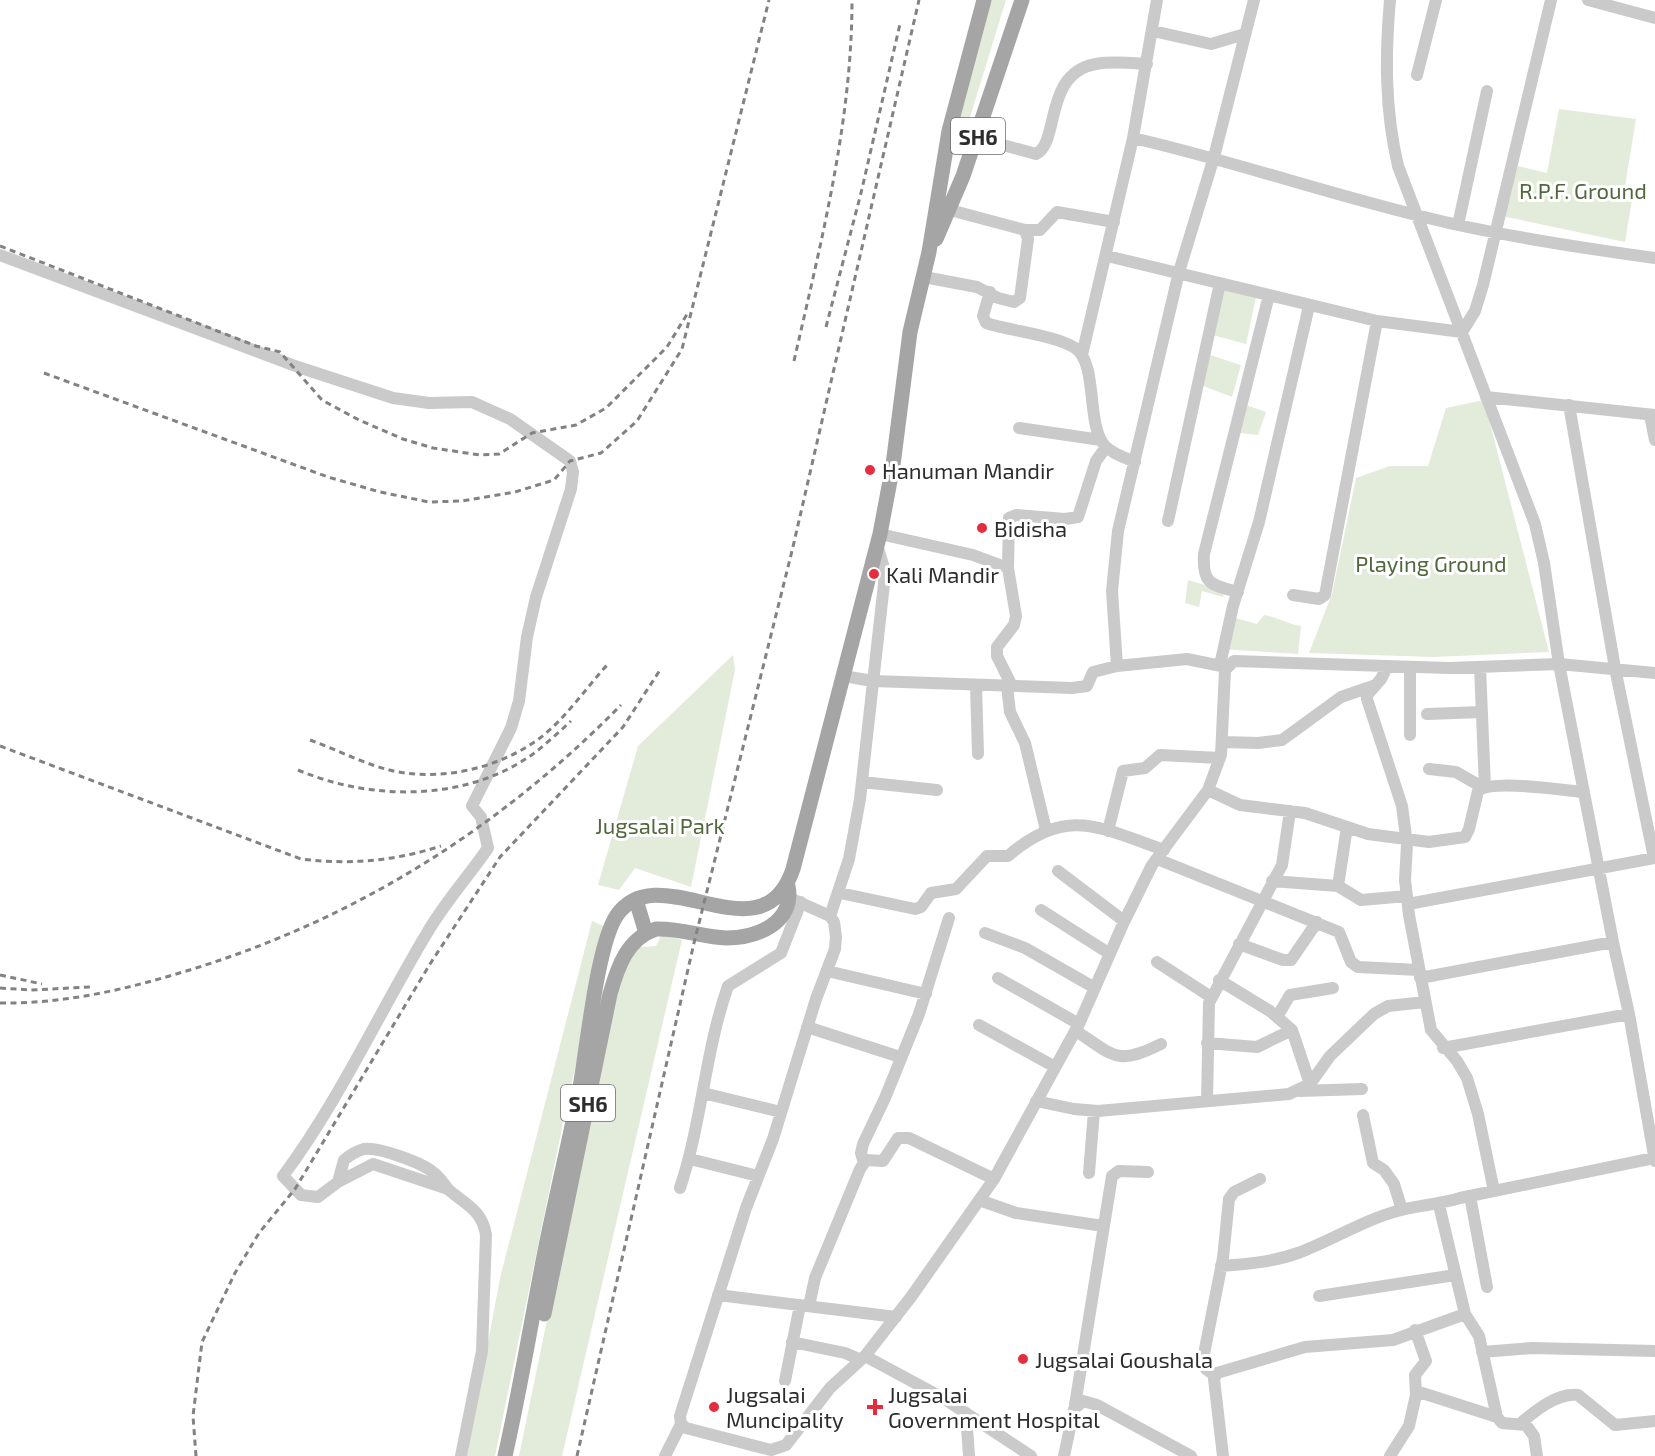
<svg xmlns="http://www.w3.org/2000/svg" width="1655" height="1456" font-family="'Exo 2',sans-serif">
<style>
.green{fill:#e3ebda}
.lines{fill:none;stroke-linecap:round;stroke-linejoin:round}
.minor{stroke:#cacaca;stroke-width:12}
.major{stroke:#a5a5a5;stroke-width:15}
.rail{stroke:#828282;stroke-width:3;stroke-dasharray:6 4.5;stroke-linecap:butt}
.poi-dot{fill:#e42e3d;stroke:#fff;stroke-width:2}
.labels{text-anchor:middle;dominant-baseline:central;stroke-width:6;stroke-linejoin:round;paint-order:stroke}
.shield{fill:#fff;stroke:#6c6c6c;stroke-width:1.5}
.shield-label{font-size:21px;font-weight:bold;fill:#2d2d2d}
.park-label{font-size:22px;fill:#50683b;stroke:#fff}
.poi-label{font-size:22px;fill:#2d2d2d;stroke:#fff;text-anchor:start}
</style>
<rect width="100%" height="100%" fill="#fff"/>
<path class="green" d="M990,0H1006L967,127H959L956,121Z
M1559,109L1636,119L1624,192L1633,194L1625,242L1502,216L1514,165L1547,173Z
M1217,278L1258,288L1246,344L1205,333Z
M1207,354L1241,365L1232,397L1198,384Z
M1484,400L1549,652L1434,657L1309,653L1332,594L1356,478L1390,466H1428L1446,408Z
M1237,402L1266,412L1258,435L1231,432Z
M1188,580L1225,591L1223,597L1202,591L1199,607L1185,603Z
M1264,615C1278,617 1287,624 1301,626L1298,654L1220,649L1228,616L1257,624Z
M733,655L735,670L691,887L635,868L619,890L598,885L638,746Z
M592,921L606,927L563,1123L495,1456H467L500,1278Z
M662,934L682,940L562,1456H519L616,985L631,948L656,946Z"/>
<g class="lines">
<path class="minor" d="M1390,0C1385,57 1385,110 1398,166L1535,524L1544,563L1559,664L1613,942L1629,1014L1655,1161
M1588,0L1655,18
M1153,31L1211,44L1245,34
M1417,75L1436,0
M977,138L1036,154C1060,143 1043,73 1096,64C1113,61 1131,63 1147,64
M1133,138C1242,163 1348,201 1458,225C1523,239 1589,249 1655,258
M1458,225L1487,91
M1025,230H1040L1057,212L1114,222
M0,255L298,367L393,398L429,403L472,402L510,419L570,461L573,472L571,489L536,597L527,637L519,701L511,728L472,806L481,817L488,848C468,877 445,902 427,933C379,1013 339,1101 283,1176L301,1195L318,1197L338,1182L373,1164L448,1189
M1107,256L1377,321L1462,332L1475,311L1483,285L1551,0
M924,277L977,287L998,298L1014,302L1020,298L1028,239L1025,230L950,210
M990,292L983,316L986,323C1010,331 1055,335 1075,348C1099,364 1085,426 1106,447C1113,454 1126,458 1135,462
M1082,355L1133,138L1157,0
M1486,397L1655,415
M1569,405L1615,668L1654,858
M1650,415L1655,440
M1019,428L1101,440
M1168,521L1220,283
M880,534L973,555L1008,568L1016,616L1014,625L997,647V656L1012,686
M1008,568L1009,518L1016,515L1065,519L1078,517L1096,461L1106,447
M1238,592C1212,585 1202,585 1204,554L1269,295
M1293,595L1319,599L1325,595L1377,321
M1220,665L1233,606L1259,522L1309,306
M1117,666L1112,591L1118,531L1179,272L1214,157L1254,0
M1387,667L1381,679L1367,695V699L1402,806L1407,844L1405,880L1409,915L1431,1030L1457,1061L1467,1078L1478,1114L1494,1191
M1480,667L1485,787
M843,676L873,681L1072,688L1087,686L1093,672L1117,666L1187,659L1226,667
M976,685L978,754
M1007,686L1010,712L1025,743L1046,830
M1427,714L1482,712
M1410,735V667
M1223,742L1258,743L1282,740L1341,697L1376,685
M1429,769L1456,772L1482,787
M862,782L937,790
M1208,790L1240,805L1305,813L1368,834L1429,842L1465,837L1469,829L1478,791C1492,779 1562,790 1583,792
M1108,831L1123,771L1145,768L1160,755L1220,758
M1157,859L1339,932L1351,962L1358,967L1419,970
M1058,871L1124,921
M1272,881L1338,886L1361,900L1407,896
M1338,886L1347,827
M840,893L915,909L921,907L931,893L956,889L987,856H1008C1066,806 1099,827 1164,850
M783,895L830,916L834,922L836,937L835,949L816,999L773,1139L746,1208L680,1416L681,1424L686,1428L771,1450L786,1445L830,1388L865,1356L943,1398L1031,1456
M1408,904L1655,858
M1041,910L1110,954
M830,916L849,859L860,799L884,584L885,571L877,545
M985,933L1025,948L1095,988
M1239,944L1283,960H1291L1317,922
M1157,962L1211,997
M827,971L926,994
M998,978L1079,1024
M1420,978L1613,942
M1219,980L1270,1011L1292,1030L1310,1084
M1277,1017L1290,995L1333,988
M979,1025L1055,1067
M807,1027L900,1057
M1076,1031C1114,1056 1117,1066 1161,1044
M1207,1043L1257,1047L1292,1030
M1443,1048L1629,1014
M1300,1091L1362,1089
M703,1093L781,1112
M1036,1101L1074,1109L1098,1111L1289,1094L1310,1084L1330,1056L1374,1014L1388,1006L1425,1002
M1207,1101L1209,1003L1282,865L1290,811
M1363,1115L1373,1163L1384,1170L1394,1184L1402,1210
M690,1159L758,1176
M864,1163L861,1153L863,1144L885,1098L919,1014L949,918
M1089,1173L1094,1111
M338,1182L344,1160C350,1155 357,1151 364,1149C379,1147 423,1163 434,1173C440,1177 444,1185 449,1190C466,1205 482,1210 486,1235L482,1351L461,1456
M680,1188C702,1122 705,1051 728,986L781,953L801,902
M1470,1196L1487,1287
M979,1200L1016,1213L1103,1226
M1439,1205L1465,1314L1479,1336L1497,1417L1502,1423L1526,1425L1534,1436L1537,1456
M1221,1266C1247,1264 1273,1262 1298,1253C1333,1240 1365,1219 1401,1210C1421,1205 1441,1204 1460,1198L1654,1158
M718,1295L896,1317
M1319,1296L1455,1275
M809,1306L815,1278L860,1169L866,1160L883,1161L898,1138H909L994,1179
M792,1342L845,1353L859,1359
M1482,1352L1532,1348L1655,1351
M865,1356L911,1297L994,1179L1079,1024L1123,924L1152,865L1208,790L1221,755L1225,670L1234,661L1449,668L1559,664L1655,673
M1214,1375L1206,1369L1203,1359L1223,1258L1229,1199L1234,1192L1260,1179
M785,1381L800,1305
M1416,1391L1497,1417
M1075,1405L1112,1176L1119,1171L1148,1172
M966,1413L969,1456
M1521,1423C1536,1410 1557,1393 1578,1395L1615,1425L1655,1421
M665,1456L681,1424
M1064,1456L1074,1409L1083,1401L1097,1405L1191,1456
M1223,1456L1214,1379L1217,1373L1305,1347L1393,1340L1465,1314
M1390,1456L1409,1426L1416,1395L1415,1375L1426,1361L1415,1330"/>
<path class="major" d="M936,239L963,176L1022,0
M636,900L646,933
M544,1314L610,994C618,966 627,939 656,929C680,928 703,937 726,938C758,938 795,922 788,886
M505,1456C520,1390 531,1323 544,1256C555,1200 569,1144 580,1087C587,1049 597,944 617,915C660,854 762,962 793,869L880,534L893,465L910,332L929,252L949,131L984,0"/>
<path class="rail" d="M0,246L256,346L280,352L322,400L359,420L403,439L433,448L480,455L499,454L532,433L576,425L606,408L667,347L689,311
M826,327L861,193L900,24
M794,361C821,242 852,122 852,0
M44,373L328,477L380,492L429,502L462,501L515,492L554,480L570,461L601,453L637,421L682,349L769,0
M310,740C341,751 373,769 405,773C452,779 502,766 540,738C566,718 586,688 608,664
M0,746L301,859C349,865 395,861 441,846
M298,770C371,801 466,802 533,754C546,744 559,732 571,721
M0,975L42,984
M0,988L31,990L90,987
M0,1003C67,1004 132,988 196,968C359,917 501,827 621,705
M196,1456L193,1416L202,1342L235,1273L259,1233L295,1189L430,964L500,857L623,727L660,670
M577,1456L694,943L792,551L919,0"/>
</g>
<g class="poi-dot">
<circle cx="870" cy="470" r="6"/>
<circle cx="982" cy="528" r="6"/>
<circle cx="874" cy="574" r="6"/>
<circle cx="1023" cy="1359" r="6"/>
<circle cx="714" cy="1407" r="6"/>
<path d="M872 1398h6v6h6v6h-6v6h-6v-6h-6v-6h6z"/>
</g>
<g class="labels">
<g class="shield">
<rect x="951" y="118" width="54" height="36" rx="4.5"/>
<rect x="561" y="1085" width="54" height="36" rx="4.5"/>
</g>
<g class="shield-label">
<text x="978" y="136">SH6</text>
<text x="588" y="1103">SH6</text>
</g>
<g class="park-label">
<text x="1583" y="190">R.P.F. Ground</text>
<text x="1431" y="563">Playing Ground</text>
<text x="660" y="825">Jugsalai Park</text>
</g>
<g class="poi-label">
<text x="882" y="470">Hanuman Mandir</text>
<text x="994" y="528">Bidisha</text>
<text x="886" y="574">Kali Mandir</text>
<text x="1035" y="1359">Jugsalai Goushala</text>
<text x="726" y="1394">Jugsalai<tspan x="726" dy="25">Muncipality</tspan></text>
<text x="888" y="1394">Jugsalai<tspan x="888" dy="25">Government Hospital</tspan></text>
</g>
</g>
</svg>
